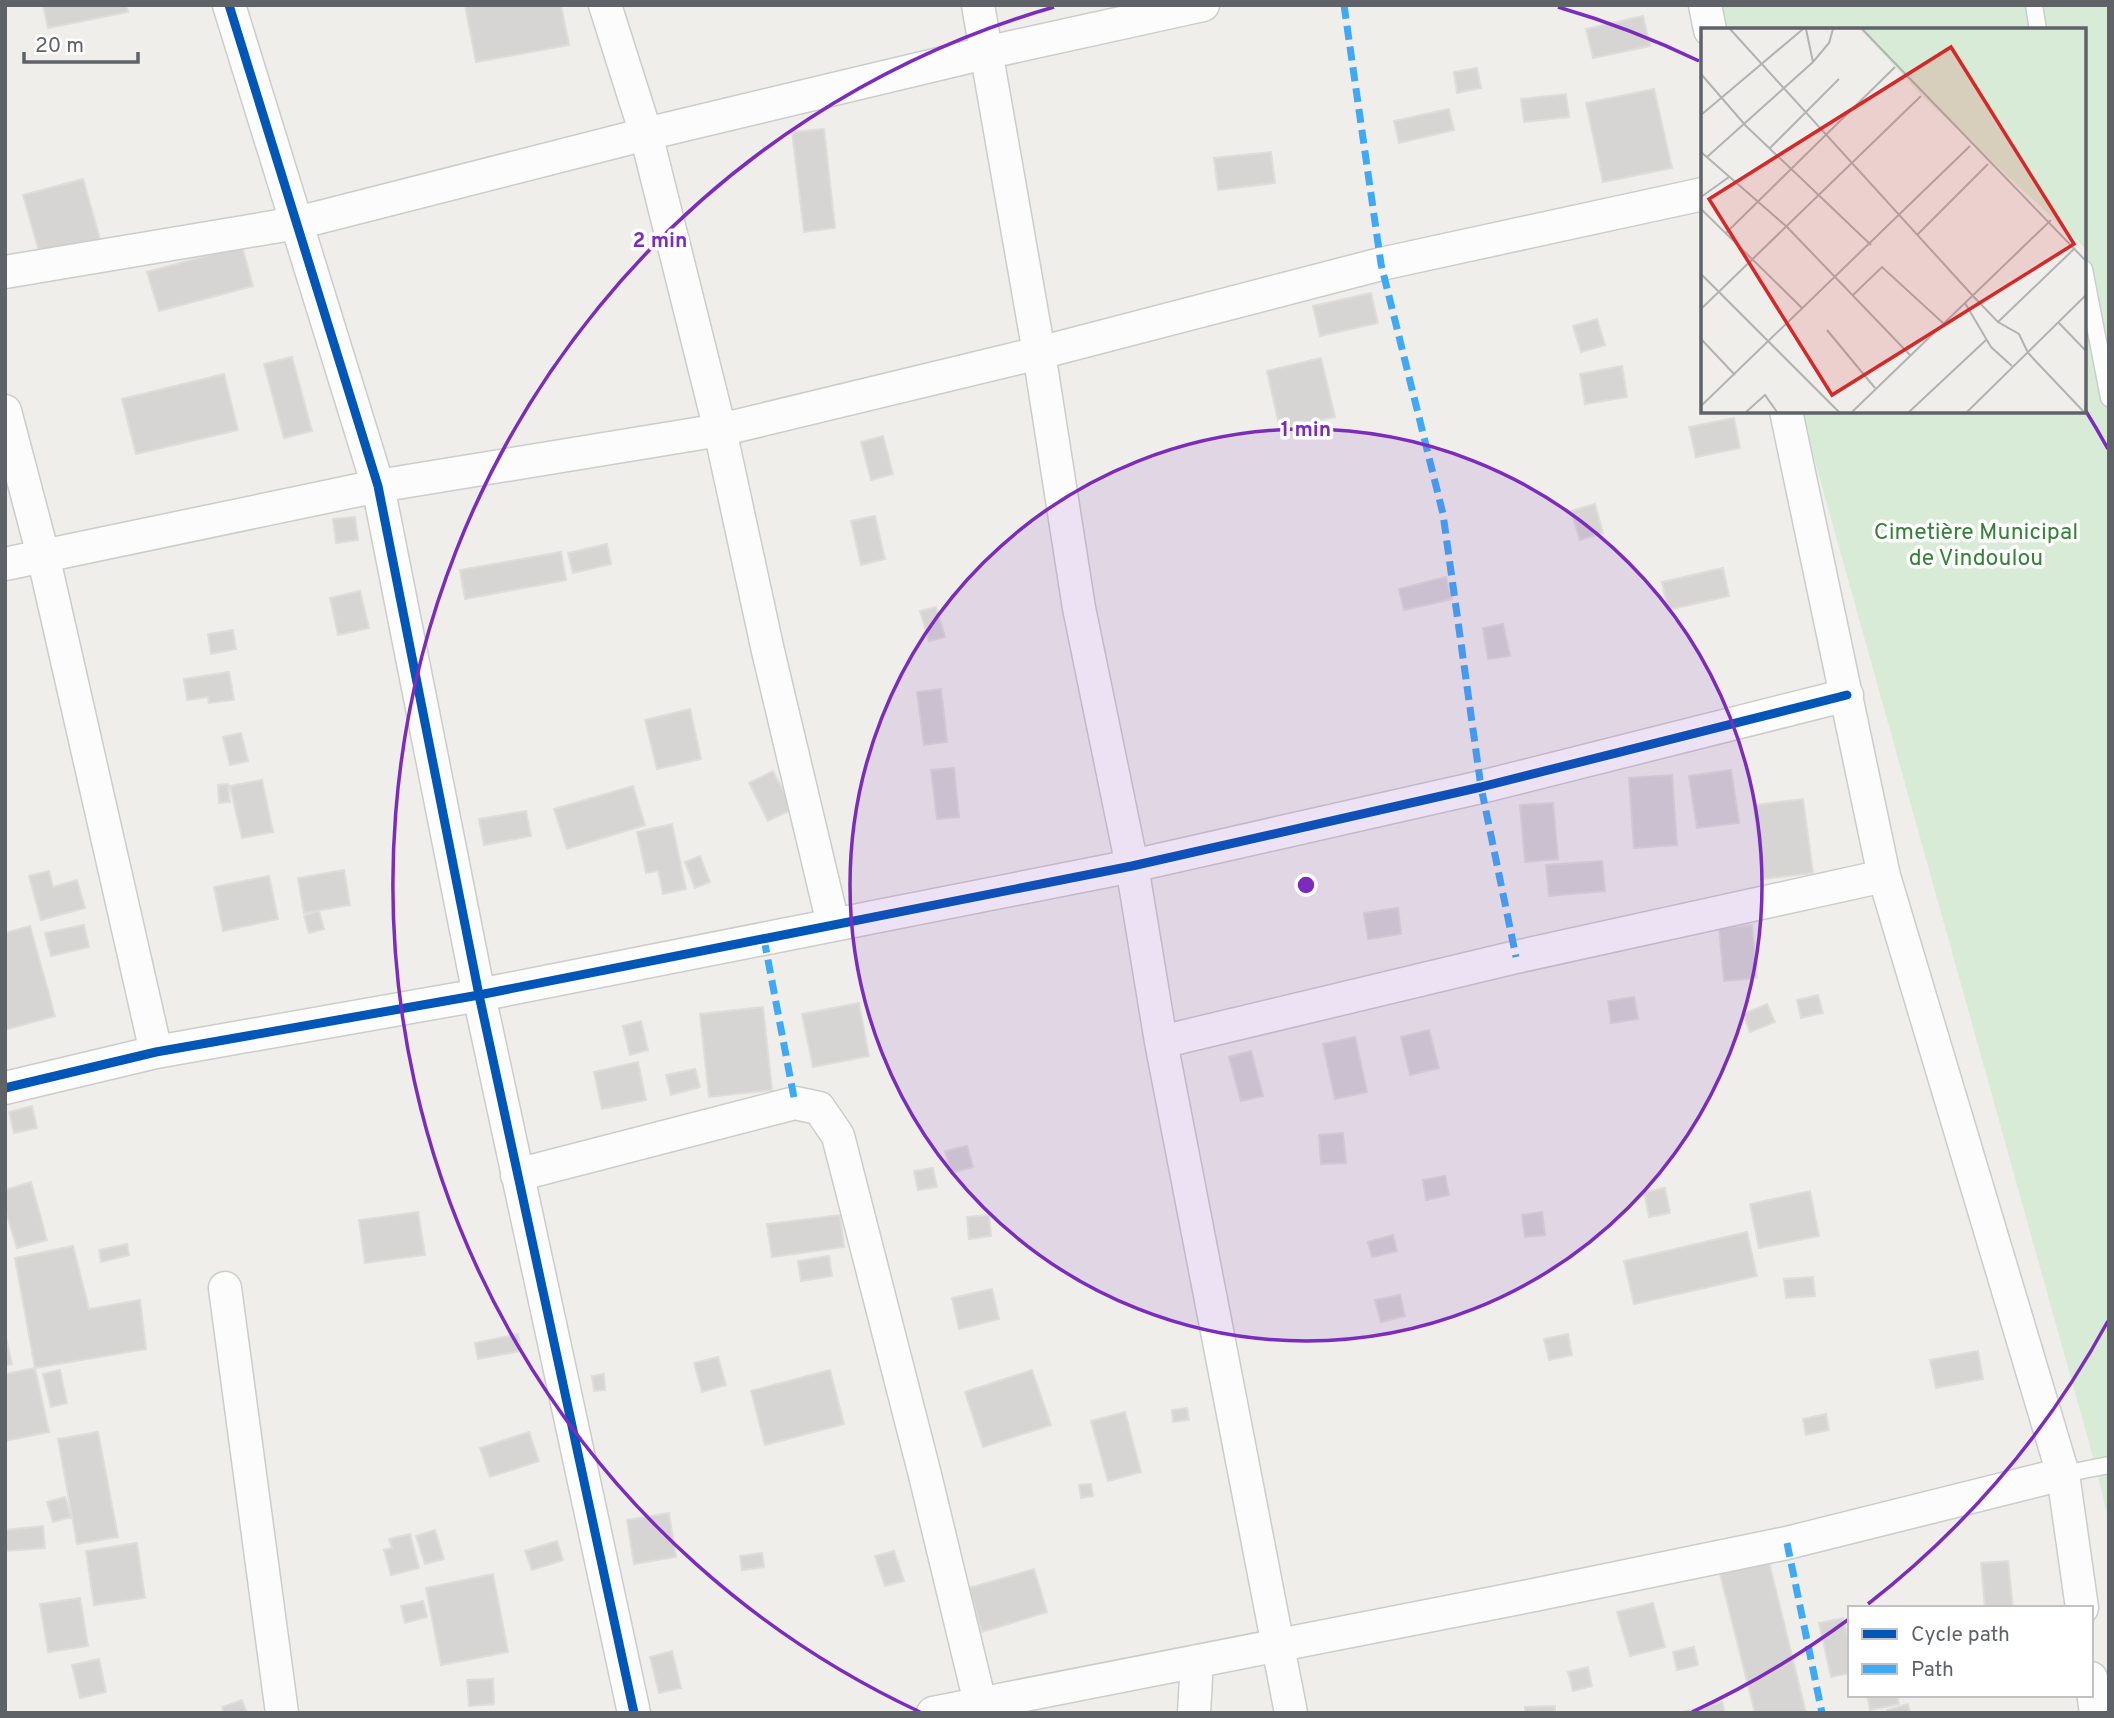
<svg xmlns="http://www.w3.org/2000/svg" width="2114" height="1718" font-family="Overpass,sans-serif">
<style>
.green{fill:#d8ebd6}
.building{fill:#d6d5d3;stroke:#deddd9;stroke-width:2}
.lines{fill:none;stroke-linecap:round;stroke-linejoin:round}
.service-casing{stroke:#cbcccc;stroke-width:19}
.minor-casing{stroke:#cbcccc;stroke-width:35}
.service{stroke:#fdfcfc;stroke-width:16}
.minor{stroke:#fdfcfc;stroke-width:32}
.quiet{stroke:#3fa9f5;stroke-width:7;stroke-dasharray:14 7;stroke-linecap:butt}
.cycleway-casing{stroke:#fff;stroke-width:13}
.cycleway{stroke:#0057b8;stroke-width:9}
.ring{fill:none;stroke:#7b2cbf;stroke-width:3.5}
.labels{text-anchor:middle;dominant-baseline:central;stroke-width:7;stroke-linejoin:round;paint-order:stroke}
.park-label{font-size:23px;fill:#348238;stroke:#fff}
.inset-road{fill:none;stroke:#b1b2b2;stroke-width:2}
.view{fill:#d62828;fill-opacity:0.15;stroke:#d62828;stroke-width:3.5}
.inset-edge{fill:none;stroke:#5f6368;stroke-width:3.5}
.centre{fill:#7b2cbf;stroke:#fff;stroke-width:3.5}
.ring-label{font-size:21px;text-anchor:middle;font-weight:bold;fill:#7b2cbf;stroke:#fff;stroke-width:7;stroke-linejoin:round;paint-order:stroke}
</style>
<rect width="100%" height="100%" fill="#efeeea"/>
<path class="green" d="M1704,5H2109V1522L2096,1468L1801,411H2084V30H1708Z"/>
<path class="building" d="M43,5H126L128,12L48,28Z
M465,5H561L569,45L476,62Z
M1643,16L1650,46L1593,58L1586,29Z
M1477,68L1481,88L1457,93L1454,72Z
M1654,89L1672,168L1603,182L1586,103Z
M1566,94L1569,117L1524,122L1521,99Z
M1449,109L1454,130L1399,143L1394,121Z
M824,129L835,228L804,232L792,132Z
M1271,152L1275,183L1218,190L1214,158Z
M83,179L100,239L40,255L23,195Z
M242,246L253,286L159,311L147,272Z
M1371,293L1378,323L1320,336L1313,306Z
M1597,319L1605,345L1581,352L1573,326Z
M292,357L312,431L284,438L264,364Z
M1321,358L1335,417L1280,429L1267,371Z
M1622,366L1627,397L1585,404L1580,374Z
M224,374L238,430L136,454L122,399Z
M1734,418L1740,448L1696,457L1689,427Z
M883,436L893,474L871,480L861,442Z
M1595,504L1603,533L1580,540L1571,511Z
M875,516L885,559L861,565L851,521Z
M355,517L358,540L336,543L333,519Z
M607,544L611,564L573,573L568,553Z
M561,552L566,580L465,599L460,570Z
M1723,568L1729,596L1668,610L1662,582Z
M1446,577L1452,599L1404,610L1399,589Z
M360,591L369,628L338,635L330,598Z
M936,607L945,637L929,641L920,611Z
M1503,624L1510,656L1488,659L1483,628Z
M233,630L236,649L211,654L208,634Z
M229,672L234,700L209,703L208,697L187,700L184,679Z
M941,689L947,742L924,745L917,692Z
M690,709L701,759L657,769L645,720Z
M241,733L248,761L230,765L223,737Z
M954,768L959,817L937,819L931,770Z
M1731,770L1739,823L1697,828L1689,776Z
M773,771L793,809L768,821L749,783Z
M1672,775L1677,845L1634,848L1629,778Z
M262,780L273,832L242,838L230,786Z
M228,784L230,802L219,803L218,785Z
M633,786L645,825L567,849L554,809Z
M1803,799L1813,873L1763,879L1754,805Z
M1553,803L1558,859L1525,862L1520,805Z
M526,811L531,836L484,845L479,819Z
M672,824L686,889L663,894L658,871L646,873L637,832Z
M700,856L710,882L695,888L685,862Z
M1602,861L1605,891L1549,896L1546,865Z
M344,870L350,905L304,913L298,878Z
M49,871L53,887L77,880L85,908L41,920L29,876Z
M269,876L278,919L223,931L214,887Z
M1398,908L1401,934L1368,939L1364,913Z
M319,911L324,929L309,933L304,916Z
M84,925L89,947L51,956L45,933Z
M1752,925L1757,978L1724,981L1719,928Z
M30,926L55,1016L5,1030V933Z
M1818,995L1823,1013L1801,1018L1797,1000Z
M1634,997L1638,1019L1611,1023L1608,1001Z
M859,1003L869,1056L813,1067L802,1014Z
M1767,1004L1775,1022L1750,1032L1743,1014Z
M763,1007L772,1090L709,1097L700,1014Z
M641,1021L648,1050L630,1055L623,1026Z
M1429,1030L1439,1068L1410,1075L1401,1037Z
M1355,1037L1367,1092L1335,1099L1323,1044Z
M1251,1051L1263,1096L1241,1101L1229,1057Z
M638,1062L646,1100L602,1109L594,1072Z
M695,1069L700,1087L671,1095L666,1075Z
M32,1106L37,1128L14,1133L9,1112Z
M1343,1133L1346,1163L1321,1164L1319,1135Z
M967,1146L973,1167L951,1173L945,1151Z
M933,1168L937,1187L918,1190L914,1171Z
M1445,1176L1449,1195L1426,1200L1423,1180Z
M31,1182L47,1240L17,1248L5,1209V1190Z
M1665,1188L1670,1213L1649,1217L1644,1192Z
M1810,1191L1819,1236L1759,1248L1750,1204Z
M418,1212L425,1255L365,1263L359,1220Z
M1542,1212L1545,1235L1525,1237L1522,1215Z
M840,1215L844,1247L772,1257L767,1224Z
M989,1215L991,1236L969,1239L967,1217Z
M1747,1232L1757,1276L1634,1304L1624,1261Z
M1393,1235L1397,1251L1372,1257L1368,1242Z
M127,1244L129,1255L101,1262L99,1250Z
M73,1246L89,1309L140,1300L146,1349L35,1368L15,1258Z
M829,1256L832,1276L801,1281L798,1261Z
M1813,1277L1815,1296L1786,1298L1784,1279Z
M992,1289L999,1319L959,1329L952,1298Z
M1400,1295L1405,1316L1381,1322L1375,1300Z
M5,1333L12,1364L5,1366Z
M518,1334L521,1351L478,1359L475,1343Z
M1568,1334L1572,1355L1549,1360L1544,1339Z
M1978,1351L1983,1379L1936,1388L1930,1360Z
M718,1357L726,1385L702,1392L694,1363Z
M35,1368L49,1432L5,1441V1374Z
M60,1370L67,1403L51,1407L43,1374Z
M830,1370L844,1424L765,1445L751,1391Z
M1032,1370L1051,1425L983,1447L965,1392Z
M604,1374L605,1390L594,1391L592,1376Z
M1187,1408L1189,1420L1173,1422L1172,1410Z
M1125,1412L1141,1472L1108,1481L1091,1421Z
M1826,1414L1829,1430L1806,1435L1803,1419Z
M98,1432L118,1537L77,1544L58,1439Z
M529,1432L539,1461L490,1477L480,1448Z
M1091,1484L1093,1496L1081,1498L1079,1485Z
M65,1497L71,1517L53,1522L47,1502Z
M669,1513L676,1557L634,1564L627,1520Z
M43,1526L45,1548L5,1551V1530Z
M435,1530L444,1559L425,1564L416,1536Z
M410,1534L419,1568L391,1575L384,1550L392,1548L389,1539Z
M557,1541L563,1560L532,1570L525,1551Z
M137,1543L145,1598L94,1605L86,1551Z
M894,1551L904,1581L885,1586L875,1556Z
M762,1553L764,1567L742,1570L740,1556Z
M1768,1558L1806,1713H1755L1719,1570Z
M2008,1561L2013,1608H1985L1981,1563Z
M1034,1569L1047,1612L982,1632L969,1588Z
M493,1574L508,1652L441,1665L426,1588Z
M80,1598L88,1646L48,1652L40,1604Z
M423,1601L427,1617L405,1623L401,1606Z
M1653,1603L1665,1647L1630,1656L1617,1612Z
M1843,1618L1850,1647V1673L1831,1677L1819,1623Z
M1694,1647L1698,1665L1677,1670L1673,1652Z
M672,1651L681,1688L659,1693L650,1657Z
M99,1659L106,1692L80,1698L72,1665Z
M1588,1667L1592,1686L1573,1691L1568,1672Z
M493,1679L494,1704L469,1706L467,1680Z
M1867,1695H1897L1899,1704L1870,1710Z
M242,1700L247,1713H224L222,1707Z
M1722,1702L1725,1713H1679Z
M1908,1704L1910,1713H1888L1887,1710Z
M1555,1706V1713H1525V1707Z"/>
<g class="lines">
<defs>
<path id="service" d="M2034,5L2038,30
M2084,269L2109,398
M2063,1474L2109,1465"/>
<path id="minor" d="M229,5L378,486L479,995L634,1713
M605,5L646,134L720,430L768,651L833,924
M978,5L1039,353L1079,608L1132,866L1161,1042L1291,1713
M1705,5L1710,30
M5,272L297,223L646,134L985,53L1203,5
M5,411L43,555L156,1052
M1786,411L1884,876L2063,1474L2082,1608
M5,564L378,486L720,430L1039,353L1381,264L1703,194
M1161,1042L1516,957L1884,876
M5,1088L156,1052L479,995L1132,866L1481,787L1847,695
M517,1175L795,1103L819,1108L838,1136L924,1471L980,1703
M225,1288L282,1713
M2091,1678L2096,1713
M933,1713L1534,1595L1787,1543L2063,1474
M1194,1713L1197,1661"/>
</defs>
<use href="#service" class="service-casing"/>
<use href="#minor" class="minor-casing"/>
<use href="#service" class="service"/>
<use href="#minor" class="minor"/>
<path class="quiet" d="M1344,5L1381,264L1443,514L1481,787L1516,957
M764,939L795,1103
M1787,1543L1822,1713"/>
<defs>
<path id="cycleway" d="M229,5L378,486L479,995L634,1713
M5,1088L156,1052L479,995L1132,866L1481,787L1847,695"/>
</defs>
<use href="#cycleway" class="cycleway-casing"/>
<use href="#cycleway" class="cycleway"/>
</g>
<circle cx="1306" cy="885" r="456" fill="#7b2cbf" fill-opacity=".12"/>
<g class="ring">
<circle cx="1306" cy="885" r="456"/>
<path d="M2108 1321A913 913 0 0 1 1868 1604M1849 1619A913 913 0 0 1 1692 1712M920 1712A913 913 0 0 1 1054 7M1558 7A913 913 0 0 1 1699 61M2084 408A913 913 0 0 1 2108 449"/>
</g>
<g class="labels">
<g class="park-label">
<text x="1976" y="533">Cimetière Municipal<tspan x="1976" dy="26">de Vindoulou</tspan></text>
</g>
</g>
<g transform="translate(1701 28)">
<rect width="385" height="385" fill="#efeeea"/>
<path d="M159,1H385V221L221,68Z" fill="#d8ebd6"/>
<path class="inset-road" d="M29,1L272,268L297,294L318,306L327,325L383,384M105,1L112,34M161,1L385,233M0,46L45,98L170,217M0,87L102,1M69,120L138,51M0,124L86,199L209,327M6,129L112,34L128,15L132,1M0,169L28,149M0,181L101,280M25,205L194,39M216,207L287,136M0,246L138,384M151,268L181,239L242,295M264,275L290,319L311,338M0,281L220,68M297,294L374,220M357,294L385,323M126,302L174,360M0,311L34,347M0,378L269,118M45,384L64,367L76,384M151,384L350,192M208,384L285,312M266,384L385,267"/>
<path class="view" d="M250,19L373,216L131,367L8,171Z"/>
<rect width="385" height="385" class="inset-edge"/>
</g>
<circle cx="1306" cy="885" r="10" class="centre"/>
<g class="ring-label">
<text x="660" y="247">2 min</text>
<text x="1306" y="436">1 min</text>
</g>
<rect width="2114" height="1718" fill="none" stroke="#5f6368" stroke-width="14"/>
<rect x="1848" y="1606" width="245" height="91" fill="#ffffff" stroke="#bfc1c3" stroke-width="2"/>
<rect x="1862" y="1629" width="35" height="10" fill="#0057b8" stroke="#bfc1c3" stroke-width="2"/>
<text x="1911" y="1641" font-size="21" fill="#5f6368">Cycle path</text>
<rect x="1862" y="1664" width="35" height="10" fill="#3fa9f5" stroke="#bfc1c3" stroke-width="2"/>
<text x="1911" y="1676" font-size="21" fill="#5f6368">Path</text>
<path d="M24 52v10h114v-10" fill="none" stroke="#5f6368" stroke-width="3.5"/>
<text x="35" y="52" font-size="21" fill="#5f6368" stroke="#ffffff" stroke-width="5" paint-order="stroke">20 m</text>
</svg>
